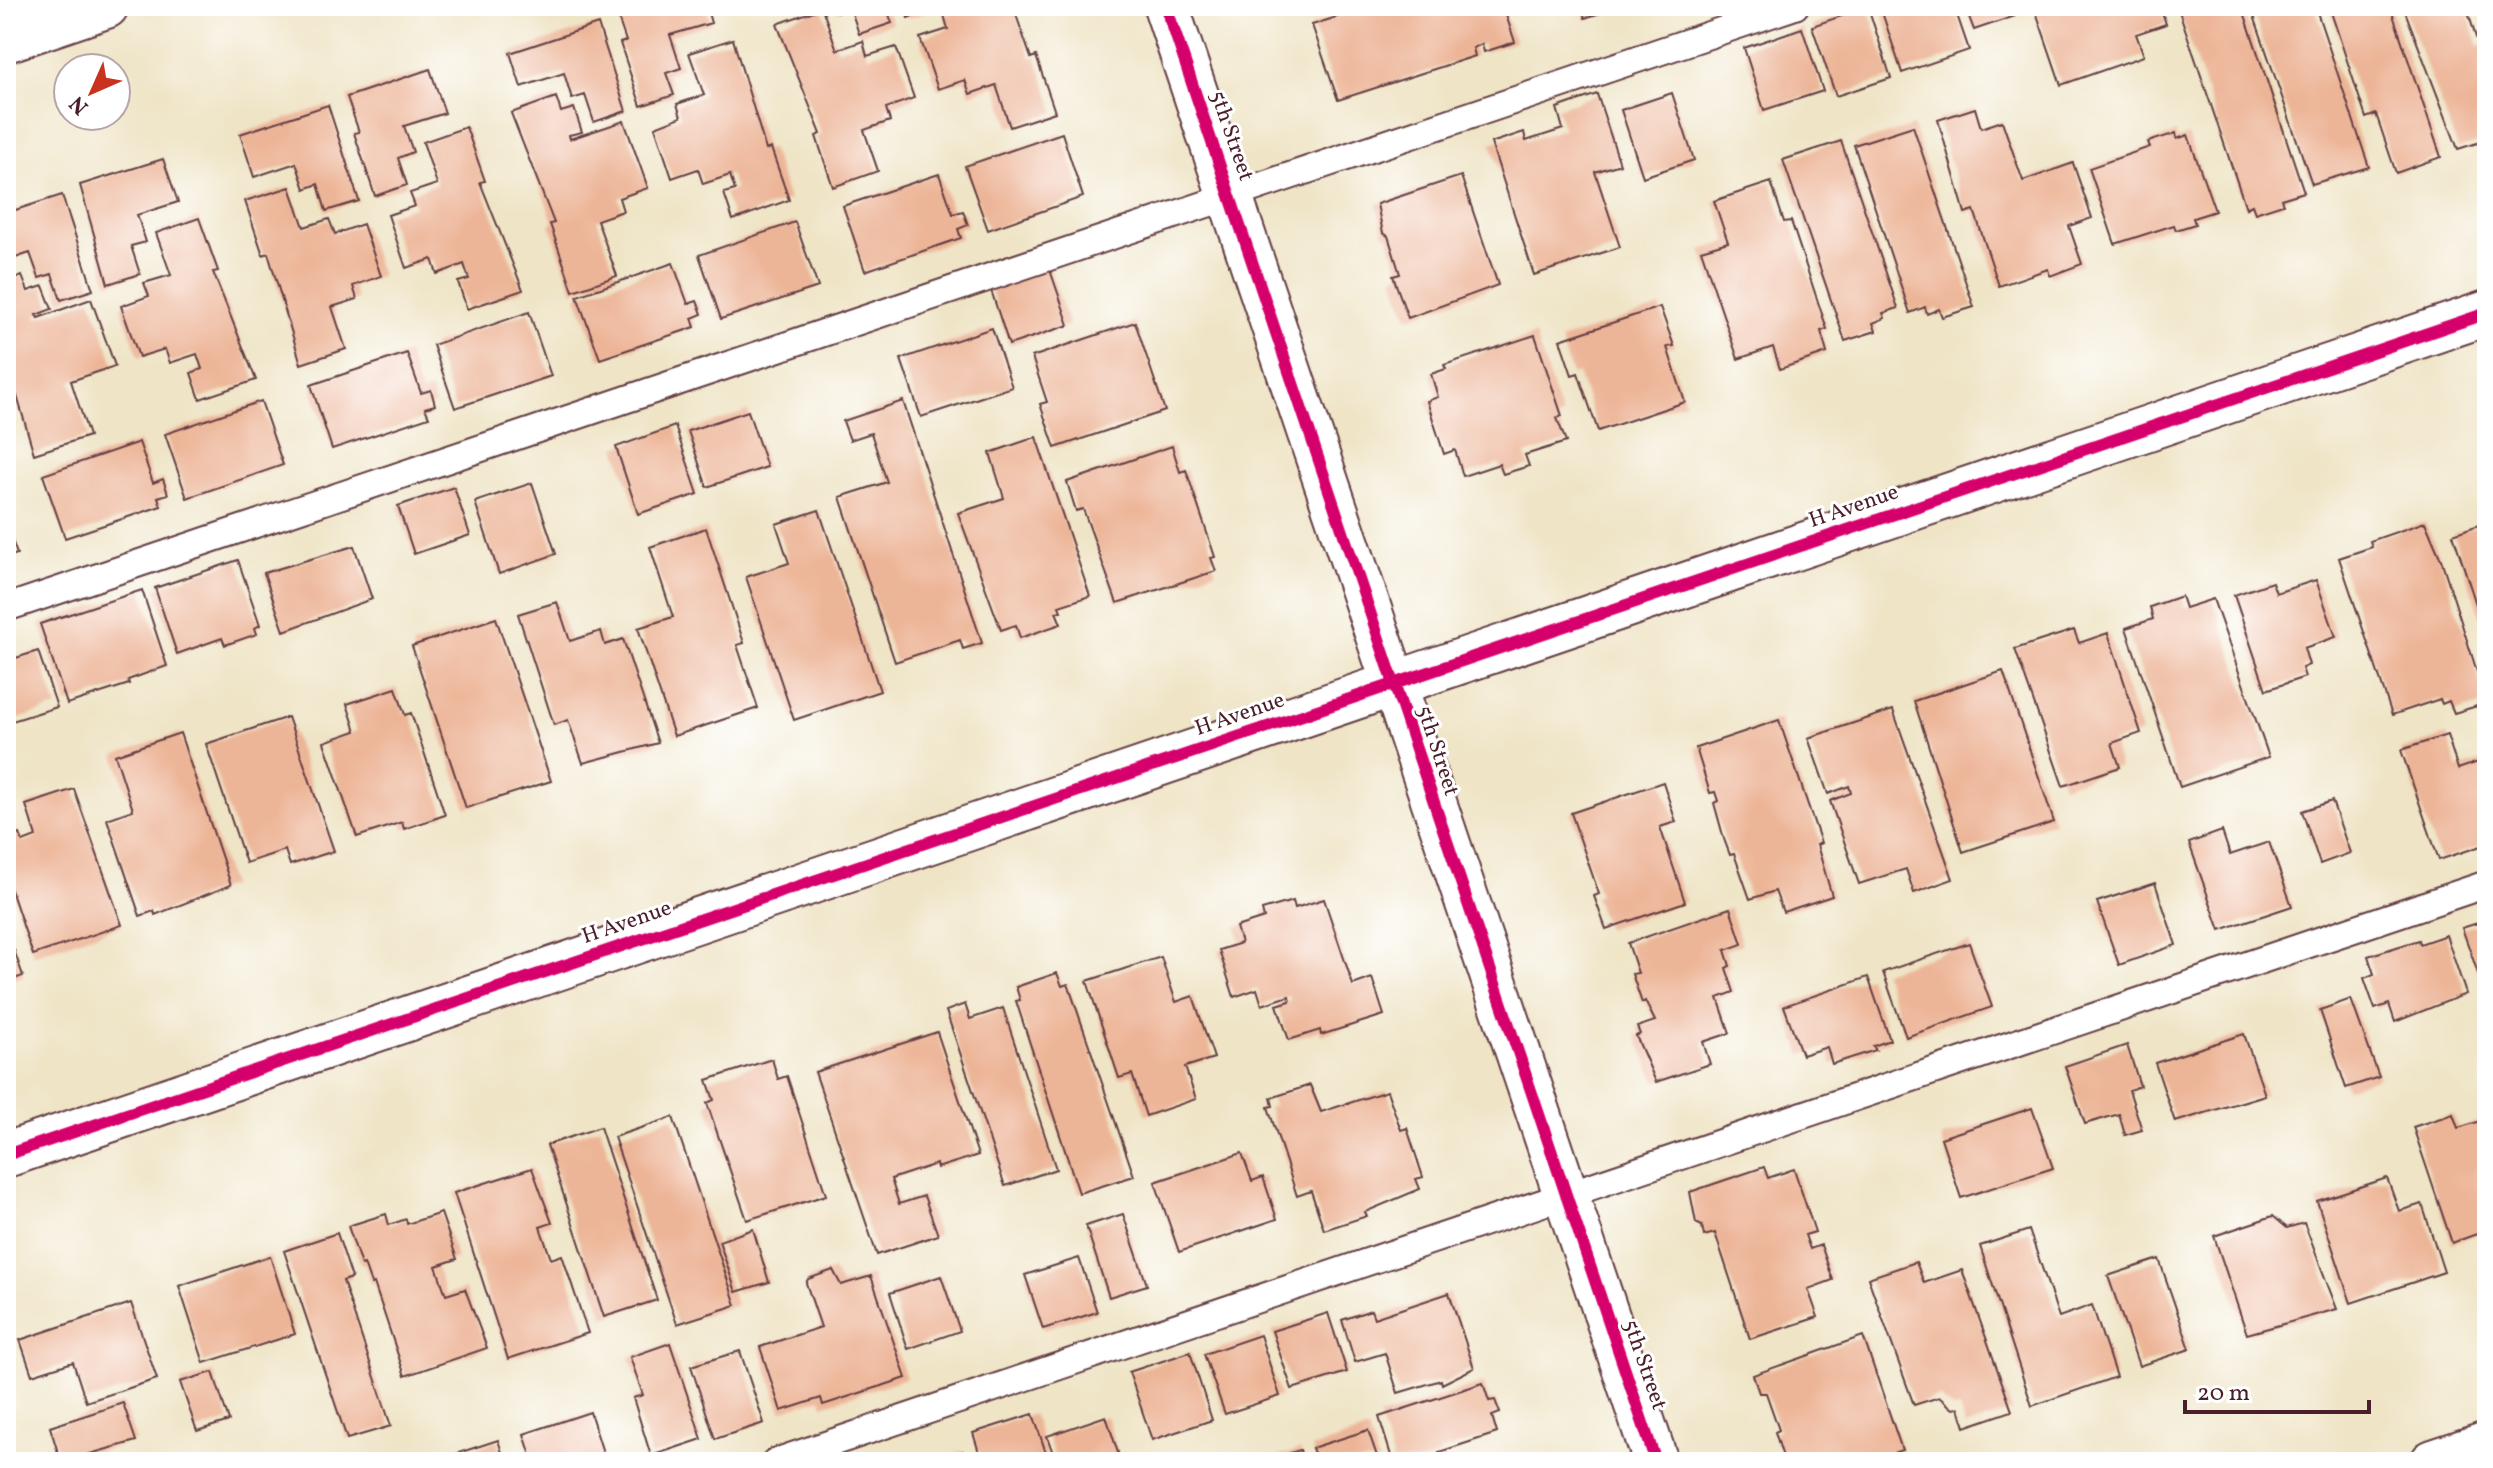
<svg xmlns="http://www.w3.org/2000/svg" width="2493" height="1468" font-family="Vollkorn,serif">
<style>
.building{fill:#edb598}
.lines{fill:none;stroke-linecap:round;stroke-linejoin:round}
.lane-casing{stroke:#633d42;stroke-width:30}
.street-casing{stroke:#633d42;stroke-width:48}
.lane{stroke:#fff;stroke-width:26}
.street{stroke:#fff;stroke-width:44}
.cycleway-casing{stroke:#fff;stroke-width:17}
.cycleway{stroke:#d6006c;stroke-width:12}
.labels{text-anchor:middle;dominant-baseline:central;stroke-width:6;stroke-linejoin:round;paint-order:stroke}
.street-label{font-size:22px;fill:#4a1f2b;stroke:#fff}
</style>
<rect width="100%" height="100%" fill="#fff"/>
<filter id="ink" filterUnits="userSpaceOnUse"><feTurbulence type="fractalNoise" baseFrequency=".0125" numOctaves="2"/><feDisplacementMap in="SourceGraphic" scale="16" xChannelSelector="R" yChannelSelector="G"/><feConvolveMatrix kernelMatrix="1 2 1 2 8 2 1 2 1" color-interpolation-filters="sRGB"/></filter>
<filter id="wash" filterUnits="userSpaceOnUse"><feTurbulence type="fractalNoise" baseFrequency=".006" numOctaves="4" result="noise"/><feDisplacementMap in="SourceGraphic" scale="32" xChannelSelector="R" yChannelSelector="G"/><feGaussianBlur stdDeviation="1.8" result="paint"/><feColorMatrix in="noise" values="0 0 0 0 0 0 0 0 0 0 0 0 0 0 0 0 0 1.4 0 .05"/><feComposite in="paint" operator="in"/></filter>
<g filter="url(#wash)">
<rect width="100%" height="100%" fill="#efe4c6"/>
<g id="blocks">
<path class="building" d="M614,6H706L711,23L670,35L681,68L666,73L674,95L641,106L620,43L626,41Z
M835,6H886L892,23L859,34L850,7L837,12Z
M904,6H943V7L908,18Z
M972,6H1013L1031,58L1036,56L1055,112L1010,127L996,85L970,94L965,80L938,89L920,38L948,29L944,15Z
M1371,6H1503L1515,42L1484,52L1482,44L1473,48L1475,56L1338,100L1312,25Z
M1581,6H1619V7L1585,18Z
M1880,6H1954L1969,50L1902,73Z
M1965,6H2012L2015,16L1974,30Z
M2034,6H2160L2166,24L2136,34L2144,56L2061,85Z
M2184,6H2236L2239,13L2244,12L2304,192L2281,199L2283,204L2255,213L2252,205L2246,208L2178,8Z
M2263,6H2315L2369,167L2312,184L2252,10Z
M2329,6H2390L2441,157L2396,173L2376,114L2366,118Z
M2403,6H2466L2479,47L2487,44V140L2458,149Z
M1868,7L1891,78L1836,96L1812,26Z
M822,8L837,50L863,41L867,56L896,47L914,98L886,108L890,121L864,130L878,171L833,187L816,136L821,134L777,24Z
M598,24L626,111L594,122L585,95L572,99L564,73L521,87L510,53Z
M1802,28L1823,91L1764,110L1744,48Z
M733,39L766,150L771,148L789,200L733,220L724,193L735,190L730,175L703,184L698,169L672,178L655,127L681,117L677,104L704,95L689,53Z
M430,69L445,113L404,126L413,152L398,158L407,185L375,196L354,133L359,132L347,97Z
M1672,93L1694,160L1643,177L1621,110Z
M1597,94L1620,164L1595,172L1620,247L1534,275L1491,143L1524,132L1526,141L1563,129L1557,108Z
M556,97L561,112L574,108L582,132L569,135L570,139L624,121L648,188L619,198L623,211L597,220L617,276L573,291L550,224L554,223L511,113Z
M328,105L359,201L326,211L318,184L305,189L296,163L254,177L240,134Z
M1975,108L1981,128L2002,121L2023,181L2073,163L2092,218L2069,226L2082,264L2050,276L2048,269L1999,286L1974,210L1965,213L1938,120Z
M1913,126L1974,307L1942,317L1939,309L1927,314L1925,307L1910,313L1854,145Z
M466,127L485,181L480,182L523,290L467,309L458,282L469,279L464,264L437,274L432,259L406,268L388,215L415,206L410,193L437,184L423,142Z
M1062,133L1083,197L988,230L965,166Z
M2176,133L2177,139L2188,135L2215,211L2193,218L2195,224L2176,230L2174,225L2115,244L2089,168L2150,147L2148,142Z
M1841,141L1898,308L1883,313L1885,318L1873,323L1876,331L1845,341L1783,160Z
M163,159L178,202L137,215L146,242L131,246L140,274L108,284L80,185Z
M939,174L953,214L963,211L968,225L958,229L961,238L865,271L843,206Z
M1461,176L1498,285L1408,318L1393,276L1400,274L1388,236L1383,233L1377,204Z
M1771,182L1784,222L1791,221L1827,329L1821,331L1827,353L1780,369L1773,347L1738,359L1701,250L1728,242L1714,201Z
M290,187L304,227L329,219L335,234L363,224L381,276L353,286L357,299L332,307L346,349L301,364L268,253L263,255L245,201Z
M62,195L93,290L61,300L52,274L39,278L30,253L6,261V213Z
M199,218L218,271L213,272L256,380L200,399L191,373L202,369L197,354L170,363L165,349L139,357L121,306L149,296L144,283L171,275L156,233Z
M795,222L818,287L721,319L699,255Z
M673,263L688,304L697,301L702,314L692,318L695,327L600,359L577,296Z
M1049,267L1069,325L1009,345L990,287Z
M22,276L28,291L43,286L52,309L36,315L38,318L91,299L115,366L71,381L89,436L34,454L6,358V282Z
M1660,307L1674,346L1667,347L1685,402L1598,431L1578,373L1572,375L1560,340Z
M529,312L551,376L455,408L433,345Z
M1135,322L1165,411L1055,448L1040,404L1047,402L1032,357Z
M992,328L1012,387L921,417L901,359Z
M1535,335L1562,416L1557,418L1566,442L1525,455L1529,466L1503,474L1499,464L1463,476L1455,450L1444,454L1427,401L1438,397L1431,374L1446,369L1444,365Z
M407,353L421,393L431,390L435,405L425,408L429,417L332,449L311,385Z
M261,401L283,465L187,498L165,434Z
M903,401L982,643L963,649L960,640L895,662L840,497L887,482L871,433L850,440L843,421Z
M748,411L767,467L707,487L688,431Z
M675,426L698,494L638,514L616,447Z
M1036,437L1090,596L1059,606L1061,611L1056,612L1061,624L1020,638L1016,625L1001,630L958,513L1004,498L990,453Z
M139,442L153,483L163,479L168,494L158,497L161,506L65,538L43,475Z
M1172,446L1180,472L1186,470L1215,557L1211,558L1216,571L1117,603L1083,509L1076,511L1067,482Z
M532,483L556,554L499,574L475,502Z
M454,487L470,535L414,554L398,506Z
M819,510L880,691L794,720L746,577L789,563L776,524Z
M2425,522L2442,562L2487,703L2454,713L2449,701L2442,704L2440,699L2392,715L2339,558L2372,547L2370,541Z
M2487,522V638L2453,534Z
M6,524L17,554L6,558Z
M706,528L744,643L737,645L758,708L674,736L638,628L673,617L650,547Z
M354,546L372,599L284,631L264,573Z
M238,560L260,625L255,628L257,634L225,645L222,638L177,654L155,588Z
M2316,580L2336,637L2304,648L2309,665L2302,668L2305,677L2266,690L2234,595L2272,582L2276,593Z
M142,590L167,666L128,680L129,684L67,704L40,624Z
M2181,596L2185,608L2213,599L2269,757L2180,787L2126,628L2153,619L2150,607Z
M557,602L570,641L601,631L605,645L623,639L658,743L583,763L568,720L554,725L518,614Z
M496,618L551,781L466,808L412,646Z
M2074,630L2079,643L2108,633L2141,733L2112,743L2120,767L2063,786L2015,649Z
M38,651L57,707L6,723V661Z
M2003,671L2054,822L1963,852L1914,701Z
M396,688L405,715L411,713L445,815L404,829L402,822L357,837L324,742L356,731L347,704Z
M1893,710L1953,879L1914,893L1906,869L1859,884L1830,801L1851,793L1849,786L1828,794L1808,738Z
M288,717L334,851L290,865L285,850L246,863L206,744Z
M1779,720L1821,843L1817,845L1832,896L1783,912L1775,891L1750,899L1734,854L1730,855L1724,839L1714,803L1718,801L1715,792L1710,793L1696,748Z
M180,733L231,885L155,915L154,911L140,916L107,819L133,810L115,755Z
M2447,735L2458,769L2487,759V844L2439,860L2401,750Z
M1663,782L1676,822L1660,827L1685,902L1606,929L1594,896L1599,894L1571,813Z
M74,789L122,925L33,955L6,875V838L20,834L23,842L36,837L26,805Z
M2332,801L2350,853L2320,864L2302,811Z
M2222,831L2230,855L2269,842L2292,906L2220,930L2189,843Z
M2155,883L2176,945L2119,965L2097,902Z
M1324,899L1353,985L1372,978L1384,1015L1321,1035L1320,1030L1289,1040L1277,1005L1290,1001L1289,996L1262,1005L1257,989L1234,997L1219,950L1241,943L1236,927L1264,918L1262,910L1293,901L1295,908Z
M1730,908L1742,944L1725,950L1730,966L1726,968L1734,992L1718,998L1730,1033L1703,1042L1710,1064L1656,1082L1636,1036L1640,1034L1637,1027L1655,1021L1645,1001L1642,1003L1632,974L1638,973L1628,943Z
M2487,920V999L2462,928Z
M6,927L23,976L6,982Z
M2446,935L2466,994L2395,1022L2389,1004L2375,1009L2364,978L2374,974L2368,956L2419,940L2420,944Z
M1969,943L1992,1007L1906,1037L1883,972Z
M1161,957L1176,1002L1193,996L1214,1058L1185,1067L1196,1099L1146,1116L1132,1074L1119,1078L1087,981Z
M1057,973L1062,986L1068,984L1134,1176L1079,1193L1016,1001L1020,1000L1016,987Z
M1868,977L1890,1040L1873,1046L1876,1050L1832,1064L1827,1047L1802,1055L1784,1006Z
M2351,999L2379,1077L2346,1088L2320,1010Z
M965,1004L970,1019L1003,1008L1056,1169L1005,1186L946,1011Z
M937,1032L978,1155L937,1168L936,1164L891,1179L899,1204L924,1196L938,1235L877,1255L815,1072Z
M2244,1034L2265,1095L2175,1122L2155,1063Z
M2127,1045L2140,1086L2129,1090L2142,1130L2125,1135L2119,1114L2085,1124L2065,1066Z
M772,1059L778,1079L787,1076L826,1195L747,1220L707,1103L714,1100L707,1080Z
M1310,1085L1321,1112L1387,1091L1401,1130L1407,1128L1423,1177L1416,1179L1420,1189L1365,1212L1367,1216L1324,1230L1311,1191L1297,1196L1268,1107L1273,1106L1271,1098Z
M2032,1108L2053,1168L1961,1198L1941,1138Z
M2453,1114L2458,1128L2487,1119V1247L2482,1232L2452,1243L2413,1127Z
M673,1117L736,1305L677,1324L614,1137Z
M600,1127L657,1300L604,1317L547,1145Z
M1242,1153L1252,1181L1263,1177L1277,1219L1179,1252L1155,1182Z
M1764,1167L1768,1178L1794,1169L1815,1232L1805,1235L1810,1249L1821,1245L1833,1280L1808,1289L1818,1317L1750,1339L1715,1233L1704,1236L1702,1226L1696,1223L1690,1192Z
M532,1168L552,1223L540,1227L551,1259L562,1255L588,1333L508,1359L454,1193Z
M2387,1178L2399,1211L2422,1204L2444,1272L2351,1303L2317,1201Z
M441,1213L457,1259L436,1266L446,1295L465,1289L487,1348L405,1376L374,1283L371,1284L364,1264L361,1265L348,1226L386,1214L389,1225L406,1219L407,1224Z
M1123,1214L1147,1285L1109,1297L1086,1226Z
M2273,1216L2287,1228L2304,1223L2337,1309L2247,1334L2214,1236Z
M753,1229L769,1282L736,1292L719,1241Z
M2029,1230L2059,1317L2092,1305L2116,1377L2032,1406L1980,1246Z
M337,1233L352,1278L343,1281L391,1426L347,1439L284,1251Z
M270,1256L295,1334L204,1363L179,1286Z
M1079,1258L1097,1312L1043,1329L1025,1275Z
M2159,1259L2190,1349L2139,1366L2108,1276Z
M1916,1262L1924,1283L1962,1270L2012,1411L1965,1427L1959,1408L1953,1409L1939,1397L1914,1405L1868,1278Z
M833,1270L841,1285L871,1276L906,1378L823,1405L821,1398L781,1411L760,1347L821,1327L806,1283L808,1279Z
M941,1276L960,1331L908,1349L890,1293Z
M1449,1293L1474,1368L1442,1384L1441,1380L1398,1393L1385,1353L1355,1362L1342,1320L1371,1310L1374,1318Z
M131,1303L157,1379L86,1402L73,1362L32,1375L20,1340Z
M1328,1313L1347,1372L1292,1389L1272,1331Z
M1260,1335L1280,1396L1225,1414L1204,1354Z
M1863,1336L1902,1450L1867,1462L1784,1460L1775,1432L1779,1430L1766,1393H1759L1753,1375Z
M670,1343L702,1439L651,1456L633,1398L643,1395L630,1357Z
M740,1351L764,1423L715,1439L691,1366Z
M1190,1352L1212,1420L1152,1440L1129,1372Z
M213,1372L229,1421L197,1431L180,1382Z
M1483,1383L1489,1401L1495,1400L1500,1413L1492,1416L1497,1433L1439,1452L1441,1455L1421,1462H1393L1379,1417Z
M123,1403L136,1441L61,1462L50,1427Z
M590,1412L606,1462H533L524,1434Z
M1033,1414L1049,1462H982L973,1433Z
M1106,1416L1121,1462H1056L1047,1436Z
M1368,1430L1379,1462H1317L1312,1448Z
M498,1440L505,1462H434V1461Z
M1300,1450L1304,1462H1264V1461Z
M963,1451L967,1462H933V1461Z"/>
</g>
</g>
<g filter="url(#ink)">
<use href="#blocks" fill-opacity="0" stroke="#633d42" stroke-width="2"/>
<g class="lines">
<defs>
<path id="lane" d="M6,608L1795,6
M775,1462L2487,884"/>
<path id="street" d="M1166,6L1656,1462
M6,40L106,6
M6,1155L2487,313
M2433,1462L2487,1444"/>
</defs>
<use href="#lane" class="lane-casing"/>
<use href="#street" class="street-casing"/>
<use href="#lane" class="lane"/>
<use href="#street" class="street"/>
<defs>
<path id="cycleway" d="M1166,6L1656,1462
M6,1155L2487,313"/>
</defs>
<use href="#cycleway" class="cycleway-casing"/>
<use href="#cycleway" class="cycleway"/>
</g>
</g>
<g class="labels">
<g class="street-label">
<text transform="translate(1231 136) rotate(71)">5th Street</text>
<text transform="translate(1854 507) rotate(-19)">H Avenue</text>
<text transform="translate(1240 715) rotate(-19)">H Avenue</text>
<text transform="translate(1437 751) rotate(72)">5th Street</text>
<text transform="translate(627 923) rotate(-19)">H Avenue</text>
<text transform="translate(1644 1365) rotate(71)">5th Street</text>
</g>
</g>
<rect width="2493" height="1468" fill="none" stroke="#fff" stroke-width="32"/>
<g transform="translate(92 92) rotate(225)"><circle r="38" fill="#ffffff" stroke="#b7a5aa" stroke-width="2"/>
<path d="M0-6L14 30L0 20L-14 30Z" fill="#c8321e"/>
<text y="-12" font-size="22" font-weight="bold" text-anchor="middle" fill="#4a1f2b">N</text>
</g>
<path d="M2185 1400v12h184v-12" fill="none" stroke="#4a1f2b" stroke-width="4"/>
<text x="2197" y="1400" font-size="24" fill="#4a1f2b" stroke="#ffffff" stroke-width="6" paint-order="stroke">20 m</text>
</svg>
